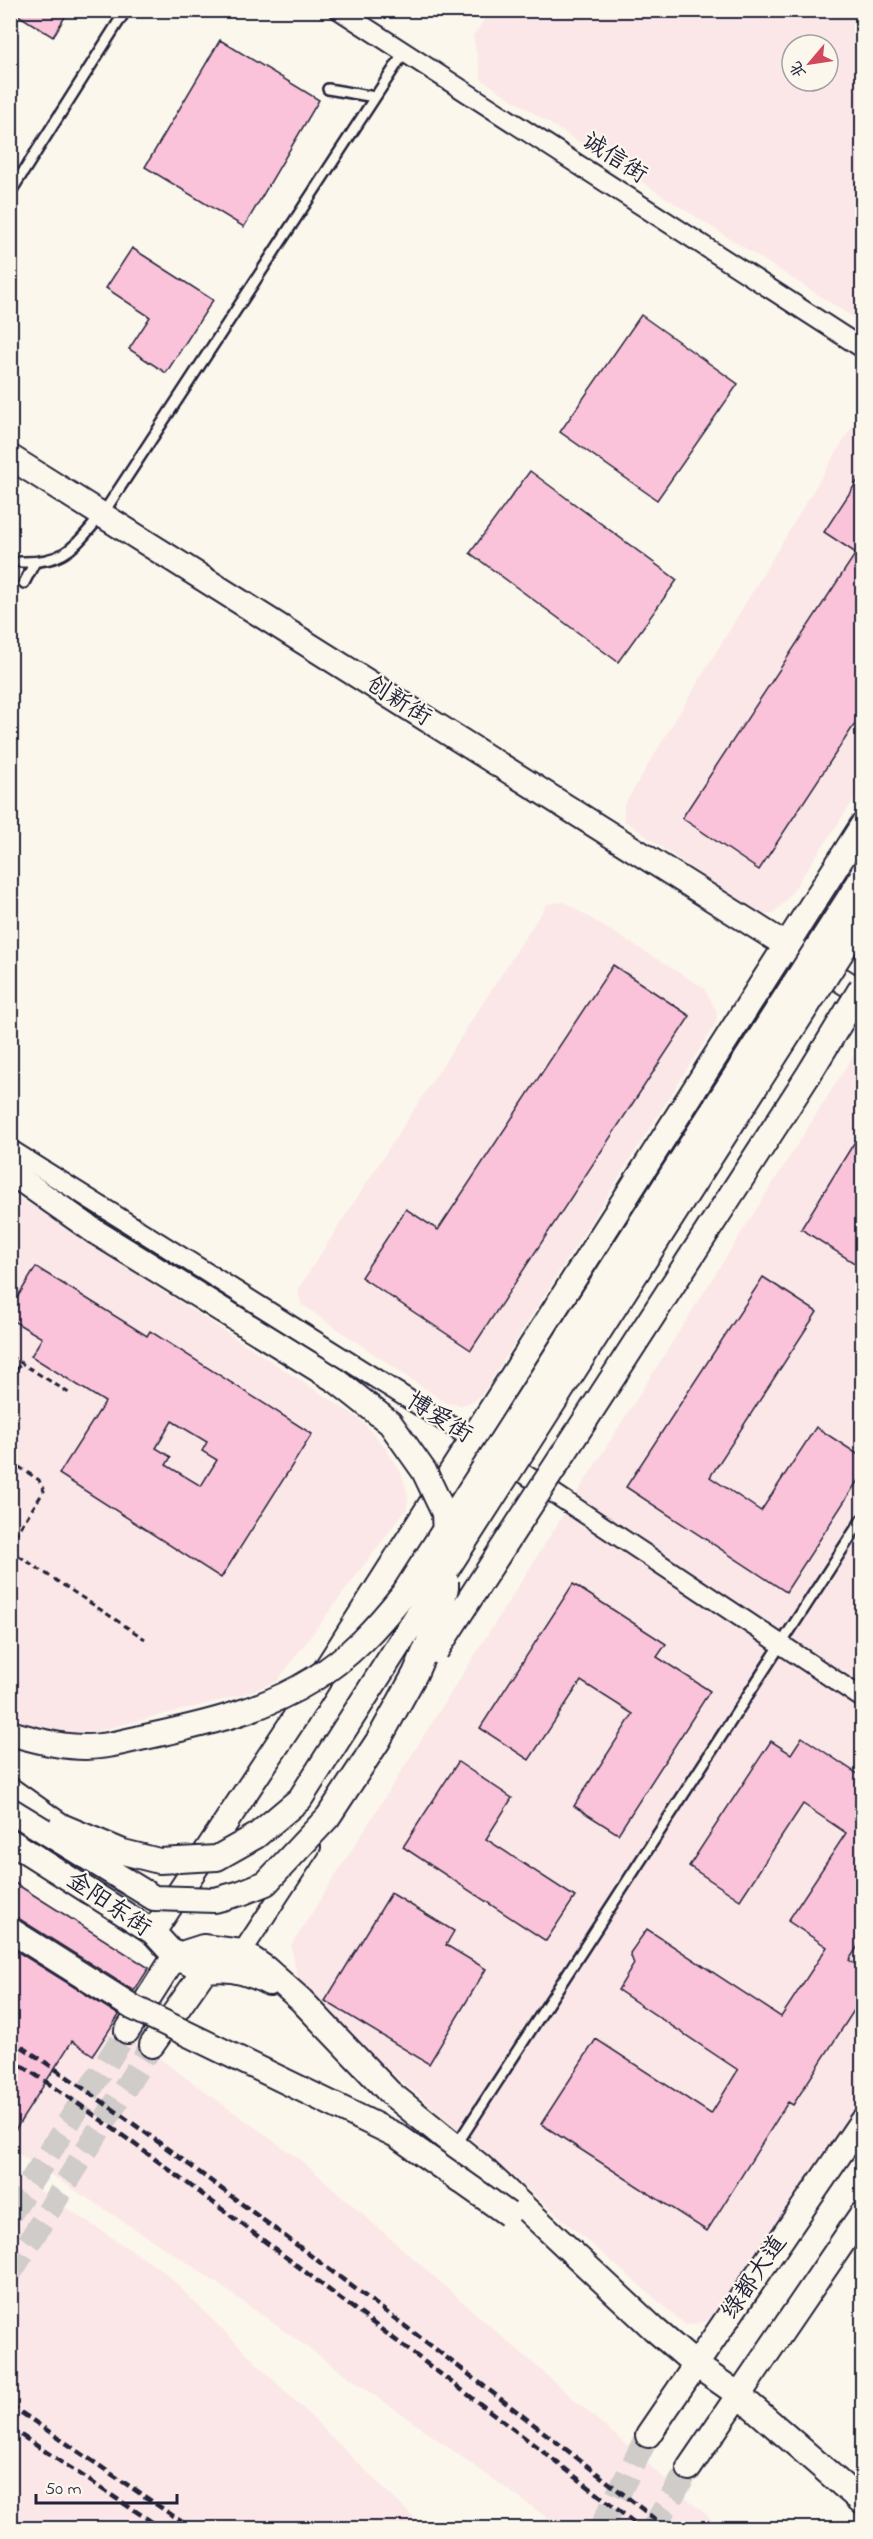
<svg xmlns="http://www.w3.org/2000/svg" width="873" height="2539" font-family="'Indie Flower','LXGW WenKai TC',sans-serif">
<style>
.built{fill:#fbe7e7;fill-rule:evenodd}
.building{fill:#fac3da;stroke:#22223b;stroke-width:1.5;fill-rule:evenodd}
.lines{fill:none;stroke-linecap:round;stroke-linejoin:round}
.secondary-tunnel{stroke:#d0ccc9;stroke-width:24;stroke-dasharray:24 12;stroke-linecap:butt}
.lane-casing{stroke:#22223b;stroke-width:14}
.street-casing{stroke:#22223b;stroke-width:22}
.secondary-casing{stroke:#22223b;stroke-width:28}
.path{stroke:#22223b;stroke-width:3;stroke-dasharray:6 4.5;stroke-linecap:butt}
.lane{stroke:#fbf7ec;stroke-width:9}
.street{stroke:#fbf7ec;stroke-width:18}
.secondary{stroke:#fbf7ec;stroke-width:24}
.rail{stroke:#22223b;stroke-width:4.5;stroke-dasharray:9 4.5;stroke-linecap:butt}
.secondary-bridge-casing{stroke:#22223b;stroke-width:28;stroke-linecap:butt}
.secondary-bridge{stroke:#fbf7ec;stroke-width:24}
.labels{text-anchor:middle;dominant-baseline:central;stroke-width:4.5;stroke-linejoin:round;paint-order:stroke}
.street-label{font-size:24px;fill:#22223b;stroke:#fbf7ec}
</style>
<rect width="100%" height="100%" fill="#fbf7ec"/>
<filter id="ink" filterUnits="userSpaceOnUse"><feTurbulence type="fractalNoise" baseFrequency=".0167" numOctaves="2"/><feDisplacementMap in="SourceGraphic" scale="12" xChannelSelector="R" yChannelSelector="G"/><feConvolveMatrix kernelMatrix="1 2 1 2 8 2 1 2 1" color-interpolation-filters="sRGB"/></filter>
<g filter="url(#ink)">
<path class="built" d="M490,11H862V323L482,80L473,36ZM792,45H828V81H792Z
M862,419V788L785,902L773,913L764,915L752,912L624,820V805L856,420Z
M564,902L704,988L717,1012L716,1023L483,1393L474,1401L461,1405L446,1403L301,1304L298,1289L547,904Z
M862,1042V2097L723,2318L686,2325L301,1995L291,1946Z
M10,1192L360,1419L385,1447L401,1473L408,1494L407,1508L277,1681L242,1695L93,1732L51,1734L24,1725L11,1716Z
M10,1958L96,2013L303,2162L721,2528H562L194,2267L11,2149Z
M11,2172L163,2271L424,2528H11Z"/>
<path class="building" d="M10,10H69L53,37Z
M220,40L319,100L244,227L145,167Z
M132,248L213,300L166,373L129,349L150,317L106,288Z
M641,315L738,384L657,500L560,432Z
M530,471L677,580L618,662L470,553Z
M862,474V713L759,870L682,818L856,553L824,532Z
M613,965L690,1016L471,1350L361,1277L406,1209L438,1230Z
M862,1130V1268L801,1229Z
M36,1267L147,1336L150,1331L312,1434L221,1578L59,1474L105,1402L31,1356L42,1338L10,1319V1309ZM172,1421L207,1442L202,1451L217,1460L201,1486L166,1465L171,1457L156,1448Z
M763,1277L817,1312L710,1477L761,1511L816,1427L862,1457V1474L786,1592L626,1487Z
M573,1584L666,1644L657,1657L710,1691L618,1834L574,1806L633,1714L581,1681L529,1760L480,1728Z
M802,1737L862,1777V1940L849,1960L862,1969V1998L793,2105L788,2102L707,2231L541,2124L596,2039L711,2114L738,2070L618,1990L634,1964L630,1953L647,1929L781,2017L827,1947L788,1921L846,1833L803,1804L740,1900L689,1866L771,1741L791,1754Z
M458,1762L512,1798L486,1839L575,1897L546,1941L403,1847Z
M10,1880L149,1968L134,1991L18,1918L10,1916Z
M391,1893L454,1931L446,1945L486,1969L429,2064L325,2001Z
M10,1947L119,2015L93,2055L72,2041L10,2138Z"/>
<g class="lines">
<path class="secondary-tunnel" d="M10,2214L127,2031
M10,2273L152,2045
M601,2528L648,2435
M653,2528L689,2468"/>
<defs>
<path id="lane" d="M328,89L375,97
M10,193L126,10
M20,562C67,563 73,547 102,515L404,53
M24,583L35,562
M457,2144L862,1519"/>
<path id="street" d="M339,10L862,348
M10,1149L472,1439L862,1698
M240,1964L242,1952L311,1847"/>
<path id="secondary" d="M10,457L862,993
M10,1172L94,1231
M10,1790L61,1826
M10,1841L153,1932L175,1956L204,1971
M153,1932L291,1724L862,826
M127,2031L175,1956L203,1947L242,1952L265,1968L301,2000L389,2092L480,2166L654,2329L696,2365L739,2395L862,2502
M152,2045L204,1971C227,1966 249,1972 269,1983
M648,2435L862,2121
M689,2468L862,2214"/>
</defs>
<use href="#lane" class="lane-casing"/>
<use href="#street" class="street-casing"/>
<use href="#secondary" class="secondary-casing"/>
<path class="path" d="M10,1277V1286
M10,1356L69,1393
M10,1379L21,1363
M10,1461L39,1480L44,1491L10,1543
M10,1550L145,1639"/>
<use href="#lane" class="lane"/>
<use href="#street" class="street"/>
<use href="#secondary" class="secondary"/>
<path class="rail" d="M10,2039C112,2105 208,2179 306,2252C427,2342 548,2434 666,2528
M10,2058C106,2120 196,2190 287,2258C405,2348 525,2436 641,2528
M10,2405L191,2528
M10,2428L161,2528"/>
<defs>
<path id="secondary-bridge" d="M94,1231L337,1381L390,1423L424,1471L444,1513L445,1537
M436,1651L809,1074L862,987
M10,1733C38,1741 71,1750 100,1746C115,1745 130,1740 145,1737C201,1725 263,1711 312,1680C349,1658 378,1626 404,1593L862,878
M10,1810L154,1898L215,1900L241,1893L266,1883L328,1817L378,1741L415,1674L434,1630L446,1588V1581
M61,1826L123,1852L159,1861L217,1858L256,1836L300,1799L862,920
M10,1930L134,2008L396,2135L508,2214"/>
</defs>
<use href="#secondary-bridge" class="secondary-bridge-casing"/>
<use href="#secondary-bridge" class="secondary-bridge"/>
</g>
</g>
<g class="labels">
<g class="street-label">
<text transform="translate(614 159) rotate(33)">诚信街</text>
<text transform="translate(398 702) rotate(32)">创新街</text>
<text transform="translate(439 1419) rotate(32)">博爱街</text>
<text transform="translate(108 1905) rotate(34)">金阳东街</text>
<text transform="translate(755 2278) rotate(-56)">绿都大道</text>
</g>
</g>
<rect width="873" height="2539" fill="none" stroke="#fbf7ec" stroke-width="36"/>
<rect x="18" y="18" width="837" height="2503" fill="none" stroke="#22223b" stroke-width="2" filter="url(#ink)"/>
<g transform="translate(810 63) rotate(241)"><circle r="28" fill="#fbf7ec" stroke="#a4a2a5" stroke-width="1.5"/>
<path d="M0-4.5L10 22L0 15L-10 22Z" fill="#d1495b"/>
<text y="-9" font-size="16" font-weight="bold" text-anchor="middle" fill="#22223b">北</text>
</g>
<path d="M36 2494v9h141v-9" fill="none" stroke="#22223b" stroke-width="3"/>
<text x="45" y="2494" font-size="18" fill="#22223b" stroke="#fbf7ec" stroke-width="4.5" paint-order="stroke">50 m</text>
</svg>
